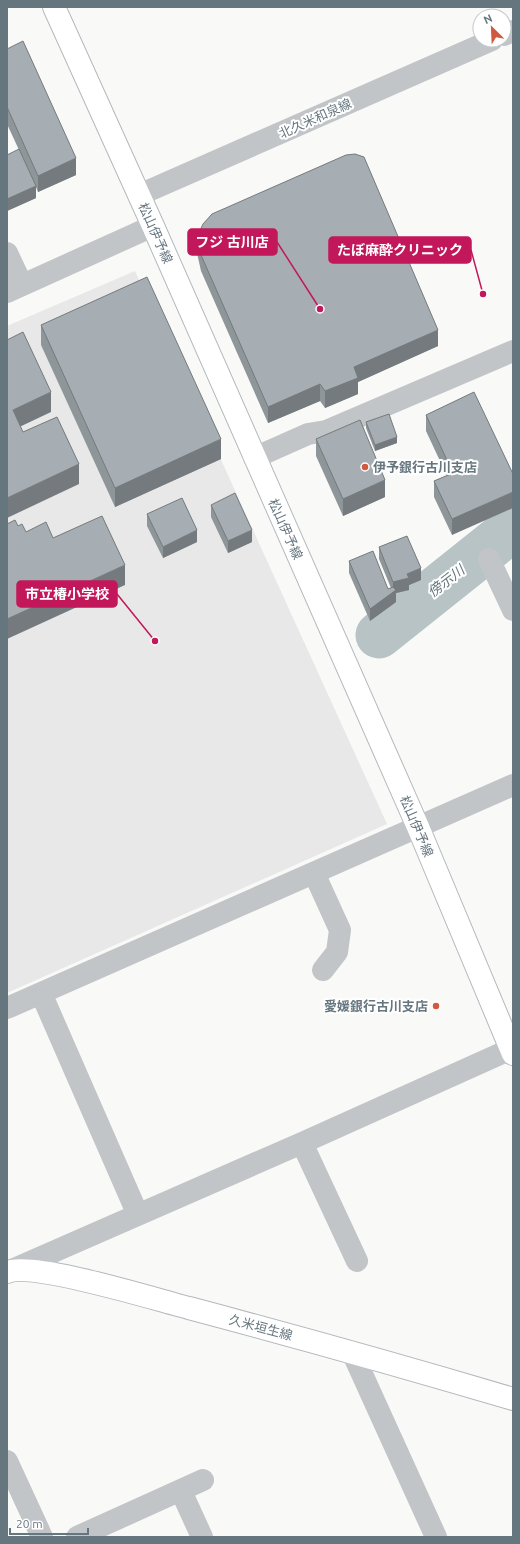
<svg xmlns="http://www.w3.org/2000/svg" width="520" height="1544" font-family="Ubuntu,'Noto Sans JP',sans-serif">
<style>
.built{fill:#e7e8e7}
.lines{fill:none;stroke-linecap:round;stroke-linejoin:round}
.river{stroke:#b8c3c6;stroke-width:47}
.secondary-casing{stroke:#b3b9bd;stroke-width:24}
.primary-casing{stroke:#b4b9bc;stroke-width:24}
.minor{stroke:#c1c5c8;stroke-width:22}
.tertiary{stroke:#c1c5c8;stroke-width:22}
.secondary{stroke:#fff;stroke-width:22}
.primary{stroke:#fff;stroke-width:22}
.wall{fill:#8f969a}
.shaded-wall{fill:#747a7d}
.building{fill:#a6aeb3;stroke:#747a7d}
.poi-dot{fill:#d1593f;stroke:#fff;stroke-width:1.5}
.labels{text-anchor:middle;dominant-baseline:central;stroke-width:4;stroke-linejoin:round;paint-order:stroke}
.street-label{font-size:13px;fill:#66767f;stroke:#fff}
.poi-label{font-size:13px;font-weight:bold;fill:#66767f;stroke:#fff;text-anchor:start}
.water-label{font-size:14px;font-style:italic;fill:#627478;stroke:#fff}
.leader{fill:none;stroke:#c2185b;stroke-width:1.5}
.callout-dot{fill:#c2185b;stroke:#fff;stroke-width:1.5}
.callout{fill:#c2185b;stroke:#c2185b;stroke-width:1.5}
.callout-label{font-size:14px;text-anchor:middle;font-weight:bold;fill:#fff}
</style>
<rect width="100%" height="100%" fill="#f9f9f7"/>
<path class="built" d="M135,271L387,824L7,993V326Z"/>
<g class="lines">
<path class="river" d="M379,635L513,528"/>
<defs>
<path id="secondary" d="M7,1272C33,1261 157,1300 189,1308C298,1337 405,1367 513,1399"/>
<path id="primary" d="M54,7L153,226L418,827L513,1054"/>
</defs>
<use href="#secondary" class="secondary-casing"/>
<use href="#primary" class="primary-casing"/>
<path class="minor" d="M7,253L22,285
M7,292L153,226
M254,458L308,434L326,431L513,351
M489,559L513,610
M314,873L340,930L337,952L323,970
M41,993L138,1215
M7,1008L513,785
M302,1143L357,1261
M14,1269L302,1143L511,1049
M352,1352L436,1537
M7,1461L42,1537
M181,1491L202,1537
M77,1537L203,1480"/>
<path class="tertiary" d="M504,35L513,31
M139,195L492,40"/>
<use href="#secondary" class="secondary"/>
<use href="#primary" class="primary"/>
</g>
<path class="wall" d="M7,49L76,175L38,192L33,180L36,198L7,211V155L19,150L7,124Z
M197,237L438,346L358,382V394L325,408L320,401L268,423L201,271L197,253Z
M41,325L221,459L115,507L41,345Z
M426,415L513,474L452,535L434,497V481L447,476L426,431Z
M366,422L397,443L375,451L366,428Z
M316,439L385,497L343,516L316,456Z
M211,505L252,542L228,553L211,517Z
M147,514L197,542L163,558L147,526Z
M379,547L421,580L409,585V590L396,593V602L370,621L349,573V561L388,589L391,588L379,559Z"/>
<path class="shaded-wall" d="M76,158V175L38,192V176Z
M36,186V198L7,211V199Z
M438,330V346L358,382V394L325,408V391L354,367Z
M320,384V401L268,423V407Z
M51,392V412L13,430V410Z
M397,437V443L375,451V445Z
M221,439V459L115,507V488Z
M79,464V484L7,518V498Z
M385,480V497L343,516V499Z
M513,492V508L452,535V519Z
M197,530V542L163,558V547Z
M252,530V542L228,553V541Z
M125,565V585L7,639V619Z
M421,568V580L409,585V590L396,593V602L370,621V609L393,592V582L407,574Z"/>
<path class="building" d="M23,41L76,158L38,176L7,107V49Z
M19,149L36,186L7,199V155Z
M355,154L364,157L438,330L354,367L358,378L325,391L320,384L268,407L201,255L197,237L203,224L212,214L346,155Z
M147,277L221,439L115,488L41,325Z
M23,332L51,392L13,410L23,432L57,417L79,464L7,498V340Z
M474,392L513,474V492L452,519L434,481L453,473L426,415Z
M389,414L397,437L375,445L366,422Z
M360,420L385,480L343,499L316,439Z
M235,493L252,530L228,541L211,505Z
M182,498L197,530L163,547L147,514Z
M102,516L125,565L7,619V524L15,520L18,526L22,524L26,532L46,522L53,538Z
M407,536L421,568L407,574L409,578L393,582L379,547Z
M373,551L388,589L393,587L396,590L370,609L349,561Z"/>
<g class="poi-dot">
<circle cx="365" cy="467" r="4"/>
<circle cx="436" cy="1006" r="4"/>
</g>
<g class="labels">
<g class="street-label">
<text transform="translate(315 118) rotate(-24)">北久米和泉線</text>
<text transform="translate(156 233) rotate(66)">松山伊予線</text>
<text transform="translate(286 529) rotate(66)">松山伊予線</text>
<text transform="translate(417 826) rotate(67)">松山伊予線</text>
<text transform="translate(261 1327) rotate(15)">久米垣生線</text>
</g>
<g class="poi-label">
<text x="373" y="467">伊予銀行古川支店</text>
<text x="428" y="1006" text-anchor="end">愛媛銀行古川支店</text>
</g>
<g class="water-label">
<text transform="translate(446 581) rotate(-38)">傍示川</text>
</g>
</g>
<path class="leader" d="M320 309L277 242M483 294L471 250M155 641L117 594"/>
<g class="callout-dot">
<circle cx="320" cy="309" r="4"/>
<circle cx="483" cy="294" r="4"/>
<circle cx="155" cy="641" r="4"/>
</g>
<g class="callout">
<rect x="188" y="229" width="89" height="26" rx="4"/>
<rect x="329" y="237" width="142" height="26" rx="4"/>
<rect x="17" y="581" width="100" height="26" rx="4"/>
</g>
<g class="callout-label">
<text x="232" y="247">フジ 古川店</text>
<text x="400" y="255">たぼ麻酔クリニック</text>
<text x="67" y="599">市立椿小学校</text>
</g>
<rect width="520" height="1544" fill="none" stroke="#66767f" stroke-width="16"/>
<g transform="translate(492 28) rotate(336)"><circle r="19" fill="#ffffff" stroke="#c2c8cc"/>
<path d="M0-3L7 15L0 10L-7 15Z" fill="#d1593f"/>
<text y="-6" font-size="11" font-weight="bold" text-anchor="middle" fill="#66767f">N</text>
</g>
<path d="M10 1528v6h78v-6" fill="none" stroke="#66767f" stroke-width="2"/>
<text x="16" y="1528" font-size="12" fill="#66767f" stroke="#ffffff" stroke-width="3" paint-order="stroke">20 m</text>
</svg>
